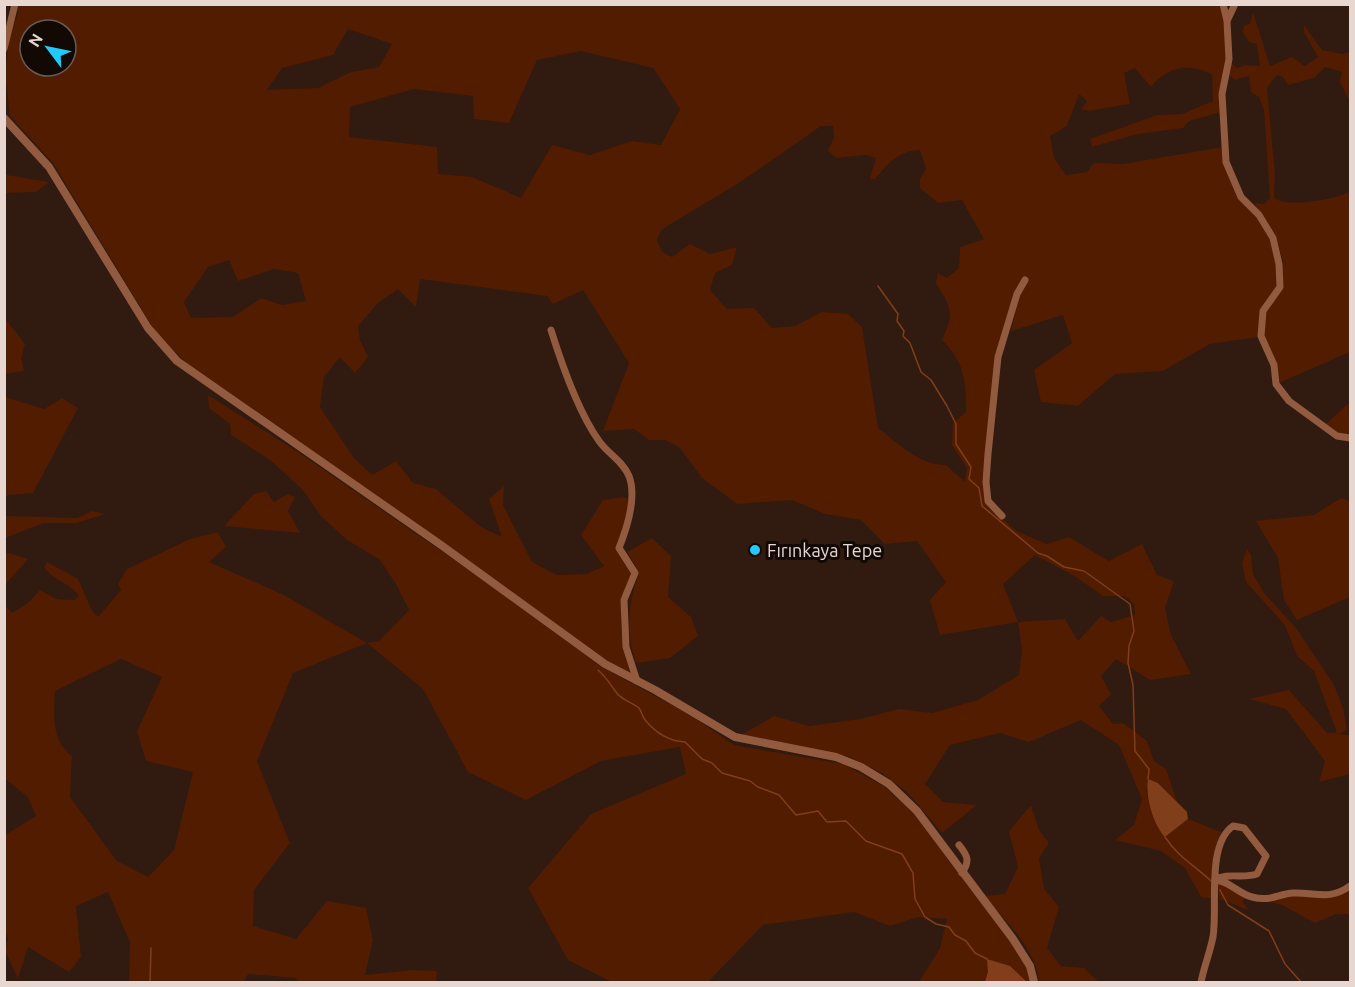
<svg xmlns="http://www.w3.org/2000/svg" width="1355" height="987" font-family="Ubuntu,sans-serif">
<style>
.green{fill:#511c00;fill-rule:evenodd}
.water{fill:#803e1b}
.lines{fill:none;stroke-linecap:round;stroke-linejoin:round}
.stream{stroke:#803e1b;stroke-width:1.5}
.minor{stroke:#925a3f;stroke-width:7}
.tertiary{stroke:#925a3f;stroke-width:8}
.poi-dot{fill:#22c9fd;stroke:#120804;stroke-width:2}
.labels{text-anchor:middle;dominant-baseline:central;stroke-width:6;stroke-linejoin:round;paint-order:stroke}
.poi-label{font-size:18px;fill:#e8d7d0;stroke:#120804;text-anchor:start}
</style>
<rect width="100%" height="100%" fill="#311a0f"/>
<path class="green" d="M18,5H1221C1230,40 1225,76 1221,112L1189,121L1183,128L1138,134L1092,147L1090,139L1157,115L1182,114L1213,101L1212,74C1188,63 1168,66 1151,87L1135,68L1124,73L1130,104L1089,111L1081,109L1087,101L1079,94L1067,126L1050,136L1054,158L1066,175L1087,172L1094,163L1123,164L1223,147V163L1238,199L1257,218L1271,240L1276,264V287L1260,310L1258,337L1210,344L1163,371L1115,374L1078,406L1041,402L1034,370L1072,343L1063,315L1011,331L1024,278L995,357L984,482L988,507L1018,532L1047,544L1069,537L1109,561L1142,544L1157,575L1174,581L1165,608L1171,635L1191,674L1150,680L1116,659L1101,676L1111,694L1099,706L1113,724L1123,723L1147,741L1154,761L1166,769L1177,802L1158,782L1146,789L1152,814L1165,837L1188,819L1221,832L1214,867V899L1201,897L1185,868L1161,851L1115,840L1134,825L1142,799L1119,745L1081,720L1029,742L1000,733L950,745L925,784L943,802L977,805L942,833L908,793L882,773L847,756L741,735L774,716L809,726L860,719L899,709L932,713L978,700L1019,675L1022,650L1018,622L940,635L930,600L946,582L917,541L885,544L861,520L825,514L792,500L737,504L702,478L680,448L665,440H649L634,429L603,431L629,363L583,290L553,304L547,296L420,279L416,307L398,289L378,303L358,326L360,340L368,357L355,373L340,357L324,377L320,407L354,458L372,475L396,461L413,483L436,489L481,527L502,537L489,499L504,486L503,505L532,562L557,575L587,574L604,566L581,535L603,500L624,497L628,499V519L616,548L632,573C616,614 618,635 634,676L611,665L439,539L192,368L158,336L53,163L10,116L5,73L10,32L17,17ZM348,29L392,44L379,67L351,72L318,88L267,90L282,68L333,55ZM30,30H66V66H30ZM581,51L653,68L680,109L661,145L632,141L590,155L552,145L521,198L472,177L438,174L437,147L349,137L350,107L414,89L473,96L474,119L509,123L537,60ZM821,126H833L834,138L828,150L836,158L866,155L876,158L870,179H875C888,164 899,150 920,150L926,169L920,179V188L938,203L962,200L984,239L960,247L959,268L947,278L938,273L936,283C951,308 955,312 942,340C965,363 966,381 966,412L953,423L952,445L967,468L965,482L946,465C919,465 899,444 878,428L862,327L848,314L822,312L795,326L772,328L754,308L727,309L710,290L715,273L732,265L737,247L710,254L690,244L672,257L662,252L657,240L661,230L742,181ZM229,260L238,281L274,269L298,273L306,301L282,305L261,298L233,317L191,318L184,302L208,267ZM1035,555L1073,575L1103,596H1125L1134,604L1135,615L1111,622L1101,616L1078,641L1065,619L1018,622L1003,584Z
M1253,12L1270,66L1292,57L1305,66L1318,57L1304,32V25L1322,50L1342,54L1350,52V102L1340,82L1342,72L1325,67L1314,78L1288,85L1283,77L1277,75L1267,88L1275,174L1274,198C1287,208 1336,199 1350,192V352L1279,383L1277,364L1264,335L1265,313L1282,287L1283,262L1276,236L1254,203L1264,204L1270,198L1264,110L1259,97L1251,92L1249,76L1235,80L1229,75L1230,62L1237,68L1245,65L1260,66L1257,44L1249,42L1242,31L1245,25L1250,24Z
M5,175H7L49,182L36,192L5,193Z
M4,317L25,344L21,358L24,371L5,374Z
M208,395L295,450L489,584L600,666L692,716L734,745L843,764L885,787L914,814L936,841L1026,964L1031,982H919L940,948L947,919L918,917L890,926L854,912L763,925L708,982H612L568,960L528,888L591,814L686,774L680,747L601,761L526,800L468,772L423,689L367,643L293,673L257,761L290,843L254,890L253,926L296,939L327,901L366,908L373,940L365,975L412,970L437,971L436,982H297L296,978L248,974L244,982H129L130,942L108,892L76,906L81,957L69,972L28,947L18,979L5,951L8,939L5,929V835L36,816L28,797L5,779V605L12,613L28,603L40,590L56,599L75,600L79,596C69,582 55,582 44,567L47,562L78,579L92,611L98,617L121,590L118,584L127,569L190,539L218,532L226,547L209,562L284,595L367,643L379,641L409,610L396,584L379,559L347,540L321,516L302,489L270,460L231,435L230,424L209,408ZM121,659L162,677L137,731L146,761L193,772L174,850L148,877L117,861L70,797L72,756C52,741 53,714 55,691Z
M5,397L44,409L62,398L78,408L33,493L8,495L5,499Z
M1350,402V435L1339,433L1326,424Z
M266,491L274,502L288,494L295,497L288,511L300,533L224,526L254,494Z
M1341,498L1350,501V597L1297,620L1284,600L1278,558L1256,521L1314,515Z
M92,511L105,514L77,523H44L5,538V516L77,518Z
M652,538L671,556L668,597L691,617L698,636L670,658L636,663C625,630 628,604 639,572L627,552Z
M1247,549L1251,555L1253,574L1264,593L1296,628L1334,685L1343,708L1347,730L1338,734L1350,735V774L1319,782L1325,761L1286,709L1249,699L1289,690L1327,733H1337L1314,671L1297,656L1285,625L1246,582L1242,563Z
M5,552L28,559L5,585L4,552Z
M1031,805L1039,830L1049,843L1039,858L1044,889L1059,907L1047,948L1061,966L1084,968L1099,982H1039C1036,948 1005,921 984,896L1005,894L1018,867L1009,831Z
M1217,881L1249,898L1242,900L1248,910L1220,899Z
M1350,889V914H1336L1315,923L1282,905L1266,901C1276,900 1287,895 1294,895C1316,894 1332,902 1350,889Z"/>
<path class="water" d="M1148,779L1158,783L1187,812L1188,819L1165,837C1153,824 1145,796 1148,779Z
M987,959L1010,966L1027,982H985L988,972Z"/>
<g class="lines">
<path class="stream" d="M878,286L898,314L897,321L904,331L903,336L910,343L921,372L931,380L947,406L956,424V444L971,467L969,479L979,488L982,506L1038,553L1047,556L1064,567L1084,571L1130,604L1134,631L1129,646L1128,663L1133,685L1135,751L1149,769L1148,779
M598,670C606,677 610,684 616,692C621,700 632,702 639,708C642,712 642,717 646,721C656,733 669,741 685,742L702,759L712,763L722,773L750,781L758,787L779,795L796,815L818,811L827,822L846,821L866,841L902,854L913,873L915,899L925,917L936,924L949,927L955,935L966,941L975,953L987,959
M1165,837C1178,857 1194,865 1211,881
M1220,890L1228,905L1269,931L1285,964L1301,982
M150,982L151,948"/>
<path class="minor" d="M1223,4L1227,21
M1235,4L1227,21L1229,59L1222,94L1226,162L1241,197L1259,215L1273,238L1279,264L1280,287L1263,311L1261,336L1274,365L1276,384L1289,401L1337,436L1350,438
M4,49L15,4
M551,330C561,362 579,413 599,441C608,454 622,460 629,476C637,497 627,528 619,548L635,573L624,600L626,647L637,681
M1002,516L988,501L986,482L988,454L998,357L1017,294L1025,280
M959,845C968,856 970,861 962,873
M1215,880C1230,881 1237,893 1252,897C1270,902 1278,894 1293,893C1316,892 1329,901 1350,886
M1201,982C1204,967 1210,952 1213,937C1218,907 1206,845 1233,826L1244,828L1266,856L1257,874C1243,879 1227,872 1215,880"/>
<path class="tertiary" d="M4,118L49,167L148,328L177,361L441,545L605,664L655,690L735,737L836,757L861,767L889,784L917,811L1013,939L1030,966L1034,982"/>
</g>
<circle class="poi-dot" cx="755" cy="550" r="6"/>
<g class="labels">
<g class="poi-label">
<text x="767" y="550">Fırınkaya Tepe</text>
</g>
</g>
<rect width="1355" height="987" fill="none" stroke="#e8d7d0" stroke-width="12"/>
<g transform="translate(48 48) rotate(302)"><circle r="28" fill="#120804" stroke="#685b56" stroke-width="1.5"/>
<path d="M0-4.5L10 22L0 15L-10 22Z" fill="#22c9fd"/>
<text y="-9" font-size="16" font-weight="bold" text-anchor="middle" fill="#e8d7d0">N</text>
</g>
</svg>
